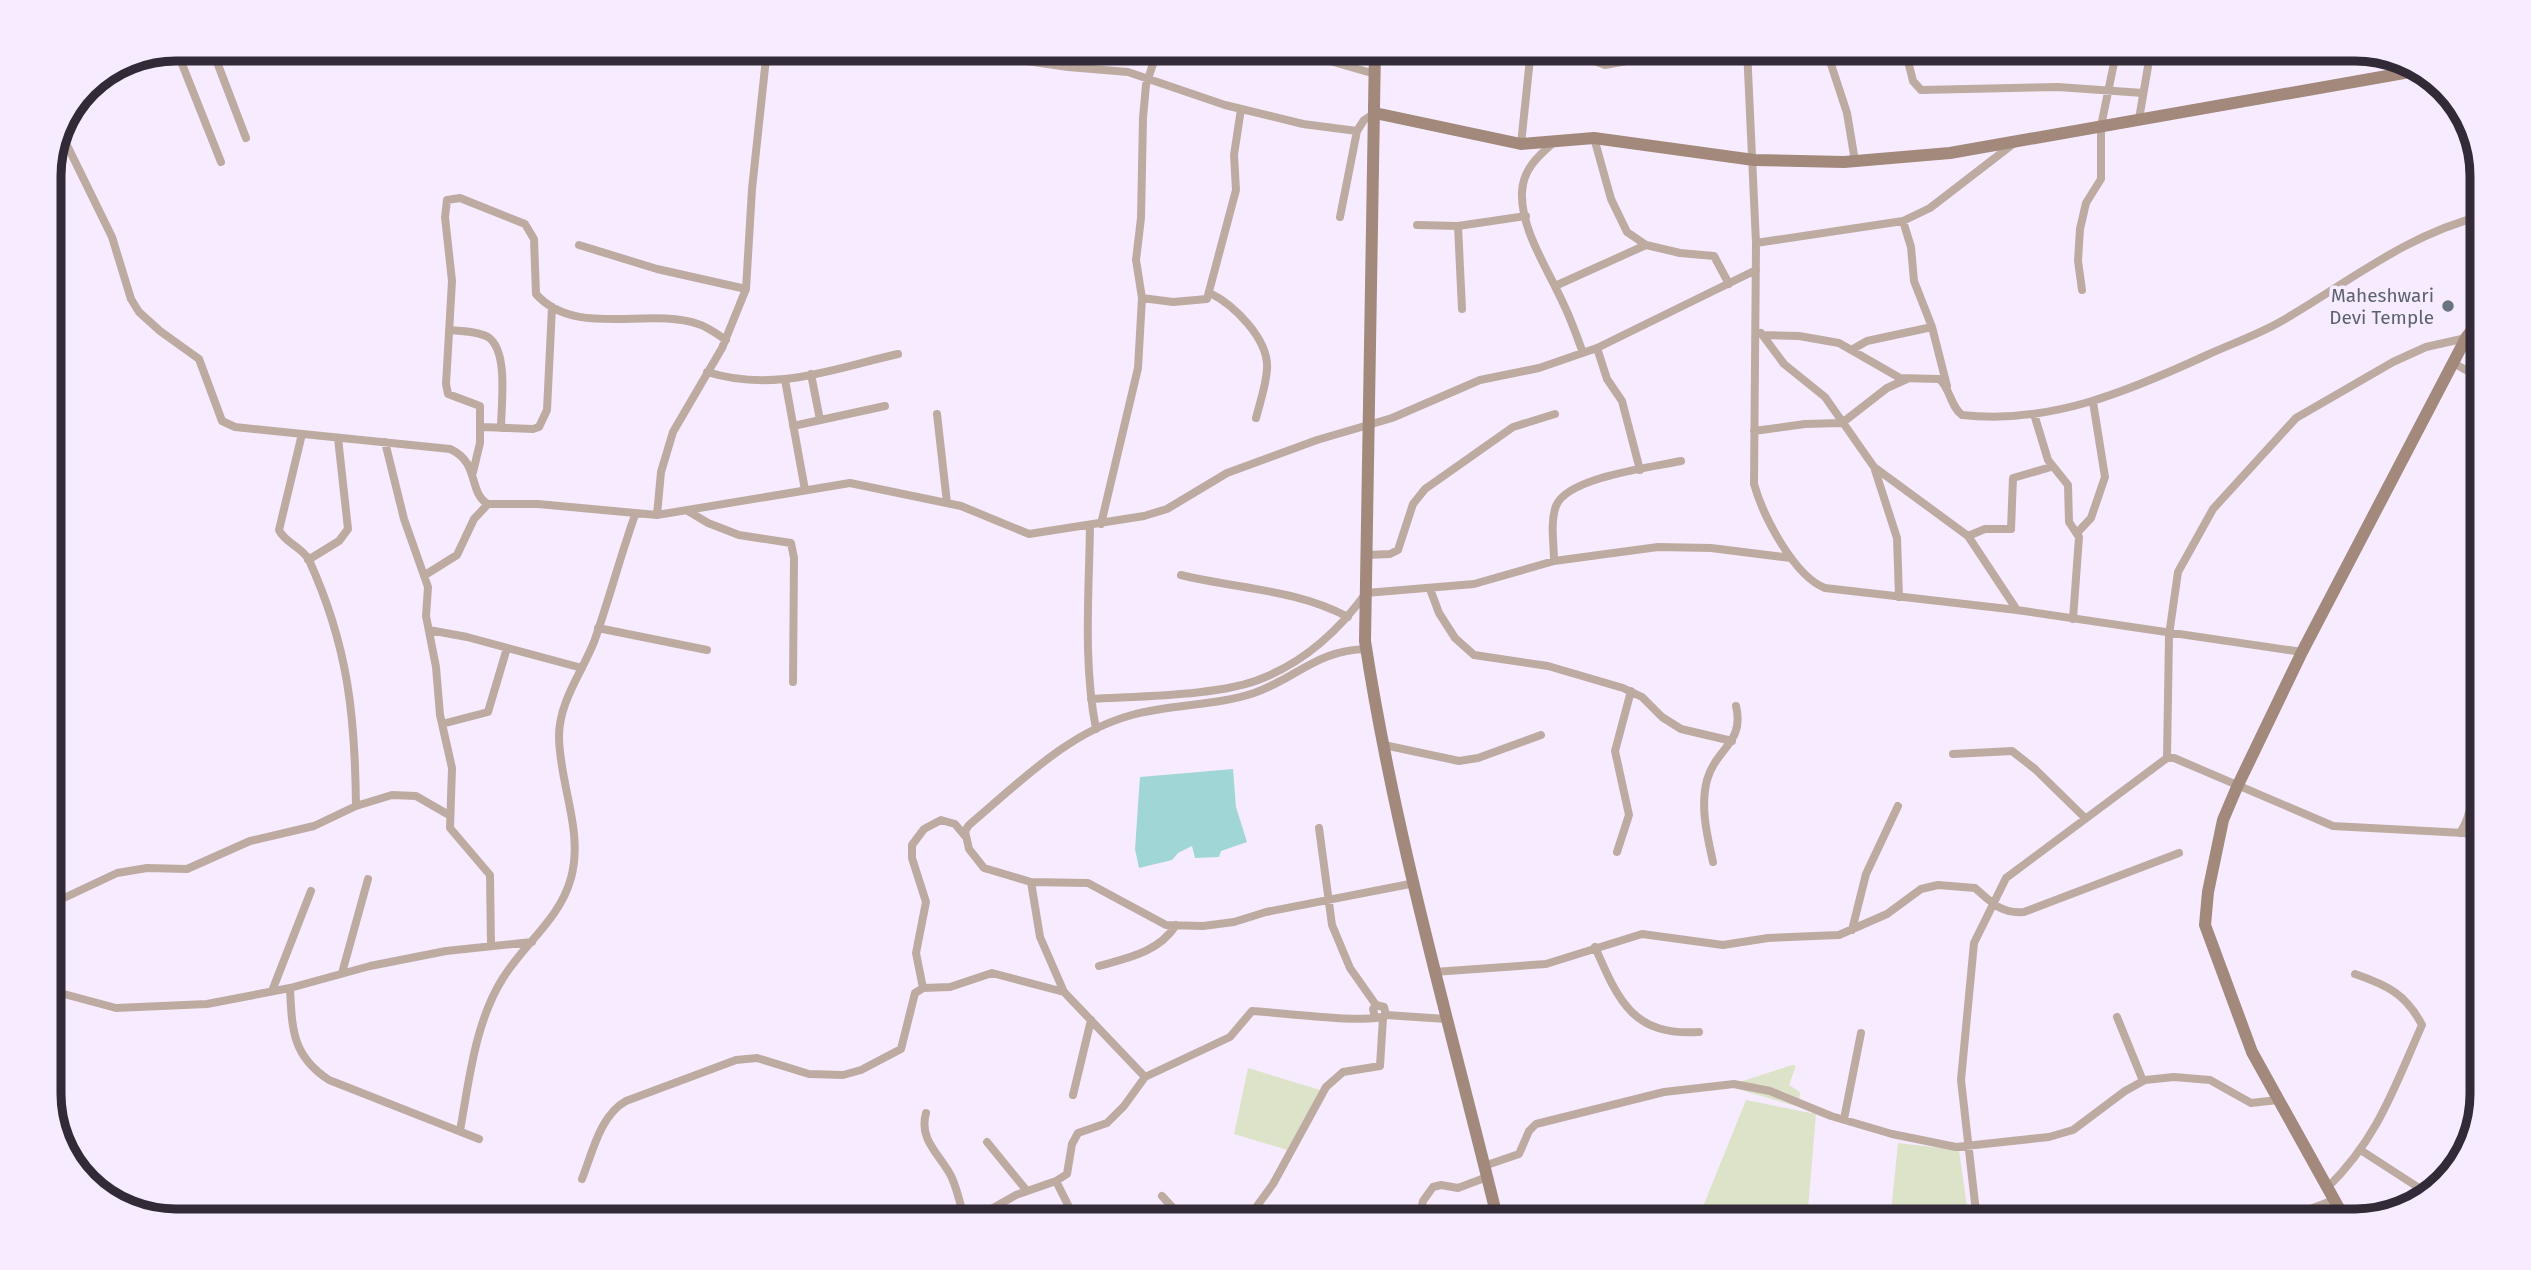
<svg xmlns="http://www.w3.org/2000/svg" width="2531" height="1270" font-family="'Fira Sans',sans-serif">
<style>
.green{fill:#dde3c9}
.water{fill:#a1d6d7}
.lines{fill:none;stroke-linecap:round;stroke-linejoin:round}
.street{stroke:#bdaba2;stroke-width:8}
.secondary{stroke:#a3897c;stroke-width:12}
.worship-dot{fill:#6b7280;stroke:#f7ecff;stroke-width:2.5}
.labels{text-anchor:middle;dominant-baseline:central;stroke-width:7;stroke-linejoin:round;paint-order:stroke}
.worship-label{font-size:19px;fill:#5b616d;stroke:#f7ecff;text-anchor:end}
.rim{fill:none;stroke:#322b37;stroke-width:9}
</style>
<rect width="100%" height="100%" fill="#f7ecff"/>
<path class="green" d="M1792,1065L1796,1066L1789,1085L1800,1092L1799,1107L1727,1086Z
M1248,1068L1320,1090L1287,1150L1234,1134Z
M1746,1100L1816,1114L1807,1221H1700V1214Z
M1898,1143L1959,1150L1969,1221H1890Z"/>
<path class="water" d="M1233,769L1236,807L1247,842L1221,851L1219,857L1195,858L1192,846L1178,853L1172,860L1139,868L1135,849L1140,777Z"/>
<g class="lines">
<path class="street" d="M176,49L221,162
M212,49L246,138
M942,49L1068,67L1128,72L1225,105L1303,124L1357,131
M1288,49L1375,74
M1562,49L1605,65L1691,49
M1747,49L1756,243L1754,484C1763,516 1794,576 1825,588L2017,610L2302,652
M1826,49L1847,113L1855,161
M1905,49L1913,81L1921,90L2058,87L2143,93
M2139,119L2151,49
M63,137L112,237L131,299L139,312L160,331L199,359L222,421L235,427L450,449C480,462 468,493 488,504H538L657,515L850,483L961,506L1029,534L1144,516L1167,509L1227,473L1317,440L1392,418L1480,380L1539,368L1597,348L1756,270
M1594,138L1611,199L1627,232L1646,245L1680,253L1714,256L1729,284
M1553,143C1537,157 1523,170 1522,192C1520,229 1549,271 1563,303C1571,319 1577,337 1583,353
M1521,144L1531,49
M1340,217L1357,131L1364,120L1375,113
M1903,221L1911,247L1914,281L1932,327L1947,386
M1417,225L1458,226L1526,216
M1458,226L1462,309
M1756,243L1903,221L1930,208L2013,144
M579,245L657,269L746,289
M1555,286L1646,245
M2082,290L2078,261L2080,229L2086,203L2101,179V126L2114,63L2112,57L2097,49
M1210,293C1234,305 1269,339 1267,369C1266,386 1260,402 1256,418
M1142,298L1173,302L1207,299L1236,190L1234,155L1241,109
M449,330C461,331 477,331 488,337C509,351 501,405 501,428
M1761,333L1784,364L1825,397L1874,467L1968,536L2017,610
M1763,335L1799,336L1839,343L1900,378L1939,379C1951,389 1950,406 1962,415C2049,425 2129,391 2207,355C2231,344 2257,335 2280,322C2346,284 2407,234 2482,216
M1597,348L1607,379L1622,401L1640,470
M1853,349L1867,341L1932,327
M2455,364L2482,379
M707,372C775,393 831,369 898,354
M811,374L820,420
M785,380L805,490
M937,414L947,503
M2034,414L2048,460L2068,485L2069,522L2079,537L2073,619
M793,426L885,406
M481,427L533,429L539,427L547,410L552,307
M1754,431L1805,424L1842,423L1887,388L1907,379
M302,434L279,530C285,543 302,547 309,560C348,646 355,714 356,806
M385,442L404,519L428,587L426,616L436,667L440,715L452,768L450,828L490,875L491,945
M1875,470L1897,538L1899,597
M473,472L480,443V406L448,394L446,384L452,281L445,217L447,200L460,198L525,224L534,239L536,294C575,338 648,307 698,324C708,327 717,334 726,340
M688,511L708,523L739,535L791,543L794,558L793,682
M657,515L661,472L673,432L722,348L746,289L752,189L767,49
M1101,524L1138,368L1142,298L1136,260L1141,218L1143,118L1146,85L1158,49
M1090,526C1089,592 1083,663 1096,729
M2077,533L2091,518L2105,477L2093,402
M1968,536L1985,529H2011L2013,478L2051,467
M1367,555L1390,554L1398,550L1413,504L1425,489L1513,427L1555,414
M308,560L339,541L348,529L338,438
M1554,561C1554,544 1550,522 1556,506C1567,477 1653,467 1681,461
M425,575L457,555L474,519L488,504
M1181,575C1238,589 1295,589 1348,617
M1430,589L1439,613L1455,638L1474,655L1548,666L1623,688L1642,697L1662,717L1681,729L1732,741
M598,628L707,650
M429,630L467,637L582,668
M1367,649C1316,650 1297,678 1254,693C1215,706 1172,704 1132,715C1068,732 1019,783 969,825L965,831L969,849L984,868L1031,882L1088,883L1166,925L1203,926L1234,922L1266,912L1415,883
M1091,699C1138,696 1222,696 1263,678C1305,661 1340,629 1366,593L1474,584L1554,561L1658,547L1711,548L1791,558
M442,724L488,712L507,648
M1384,745L1459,761L1478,758L1541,735
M1953,754L2012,751L2035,769L2085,818
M2167,758L2169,635L2178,572L2213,509L2296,418L2393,362L2426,347L2466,338
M1319,828L1332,925L1350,968L1376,1005
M2460,833C2479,805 2475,749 2482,715
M1617,852L1629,815L1615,751L1631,691
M1713,862C1707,835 1700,807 1707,780C1716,748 1745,743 1736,706
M1031,882L1040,937L1064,992L1145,1077
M49,905L117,873L147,868L187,869L250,841L314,826L356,806L392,795L416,796L449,815
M1852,930L1866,874L1898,806
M1595,947C1619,1002 1633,1036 1699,1032
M1099,966C1128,958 1159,952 1176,925
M1434,972L1546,964L1642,934L1723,945L1768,938L1839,935L1887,914L1921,889L1938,885L1975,888C1991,902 2001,914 2024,912L2179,853
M342,973L368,879
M290,988C292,1029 292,1056 329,1080L479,1139
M923,988L916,953L926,902L912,858V845L924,829L941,820L955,824L965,836
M49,990L116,1008L207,1004L290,988L370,966L446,951L532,942
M272,991L311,891
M1386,1015L1446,1019
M2117,1017L2143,1081
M1073,1095L1091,1020
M926,1113C918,1141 942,1156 952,1178C958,1192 961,1207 965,1221
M1844,1119L1861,1033
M460,1131C469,1081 475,1022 503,978C524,944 560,919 571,878C584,831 559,783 559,736C559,702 582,672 594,642C609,600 620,557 635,515
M987,1142L1027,1191
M2362,1151L2430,1195
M1484,1166L1519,1154L1529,1131L1536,1124L1664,1092L1734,1084L1770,1091L1831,1116L1892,1134L1956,1147L2049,1137L2073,1130L2125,1091L2145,1080L2174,1077L2210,1080L2251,1103L2278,1100
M582,1179C592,1154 600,1115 626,1101L736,1060L757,1058L809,1074L843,1075L861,1070L901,1049L915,993L923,988L950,987L992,973L1064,992
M1056,1181L1076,1221
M2327,1188C2378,1138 2394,1088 2422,1025C2406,994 2387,985 2355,974
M1162,1196L1185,1221
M970,1221L1016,1195L1056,1181L1067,1174L1072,1144L1078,1133L1107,1123L1124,1106L1145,1077L1230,1037L1252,1011C1276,1012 1373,1025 1386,1015L1384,1007L1376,1005L1373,1009L1375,1017
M1246,1221L1273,1184L1326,1087L1343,1072L1380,1066L1383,1018
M1419,1221L1423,1201L1433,1187L1441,1185L1458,1188L1487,1177
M1678,1221L1680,1219
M1977,1221L1961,1080L1974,943L2006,878L2167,758H2174L2333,826L2464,833L2482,837
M2237,1221L2302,1212L2334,1200"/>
<path class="secondary" d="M1375,49L1365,641C1395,837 1451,1028 1498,1221
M82,95L111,70
M1375,113L1521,144L1594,138L1754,160L1844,162L1950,153L2421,70
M2346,1221L2252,1052L2205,925L2208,892L2223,820L2237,787L2302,652L2466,338L2482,317"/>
</g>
<circle class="worship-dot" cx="2448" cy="306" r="7"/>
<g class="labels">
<g class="worship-label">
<text x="2434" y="295">Maheshwari<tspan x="2434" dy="22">Devi Temple</tspan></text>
</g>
</g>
<path d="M0 0H2531V1270H0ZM176 61H2355A115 115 0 0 1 2470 176V1094A115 115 0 0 1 2355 1209H176A115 115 0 0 1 61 1094V176A115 115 0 0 1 176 61Z" fill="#f7ecff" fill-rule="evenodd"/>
<path class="rim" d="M176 61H2355A115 115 0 0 1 2470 176V1094A115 115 0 0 1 2355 1209H176A115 115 0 0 1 61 1094V176A115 115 0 0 1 176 61Z"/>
</svg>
